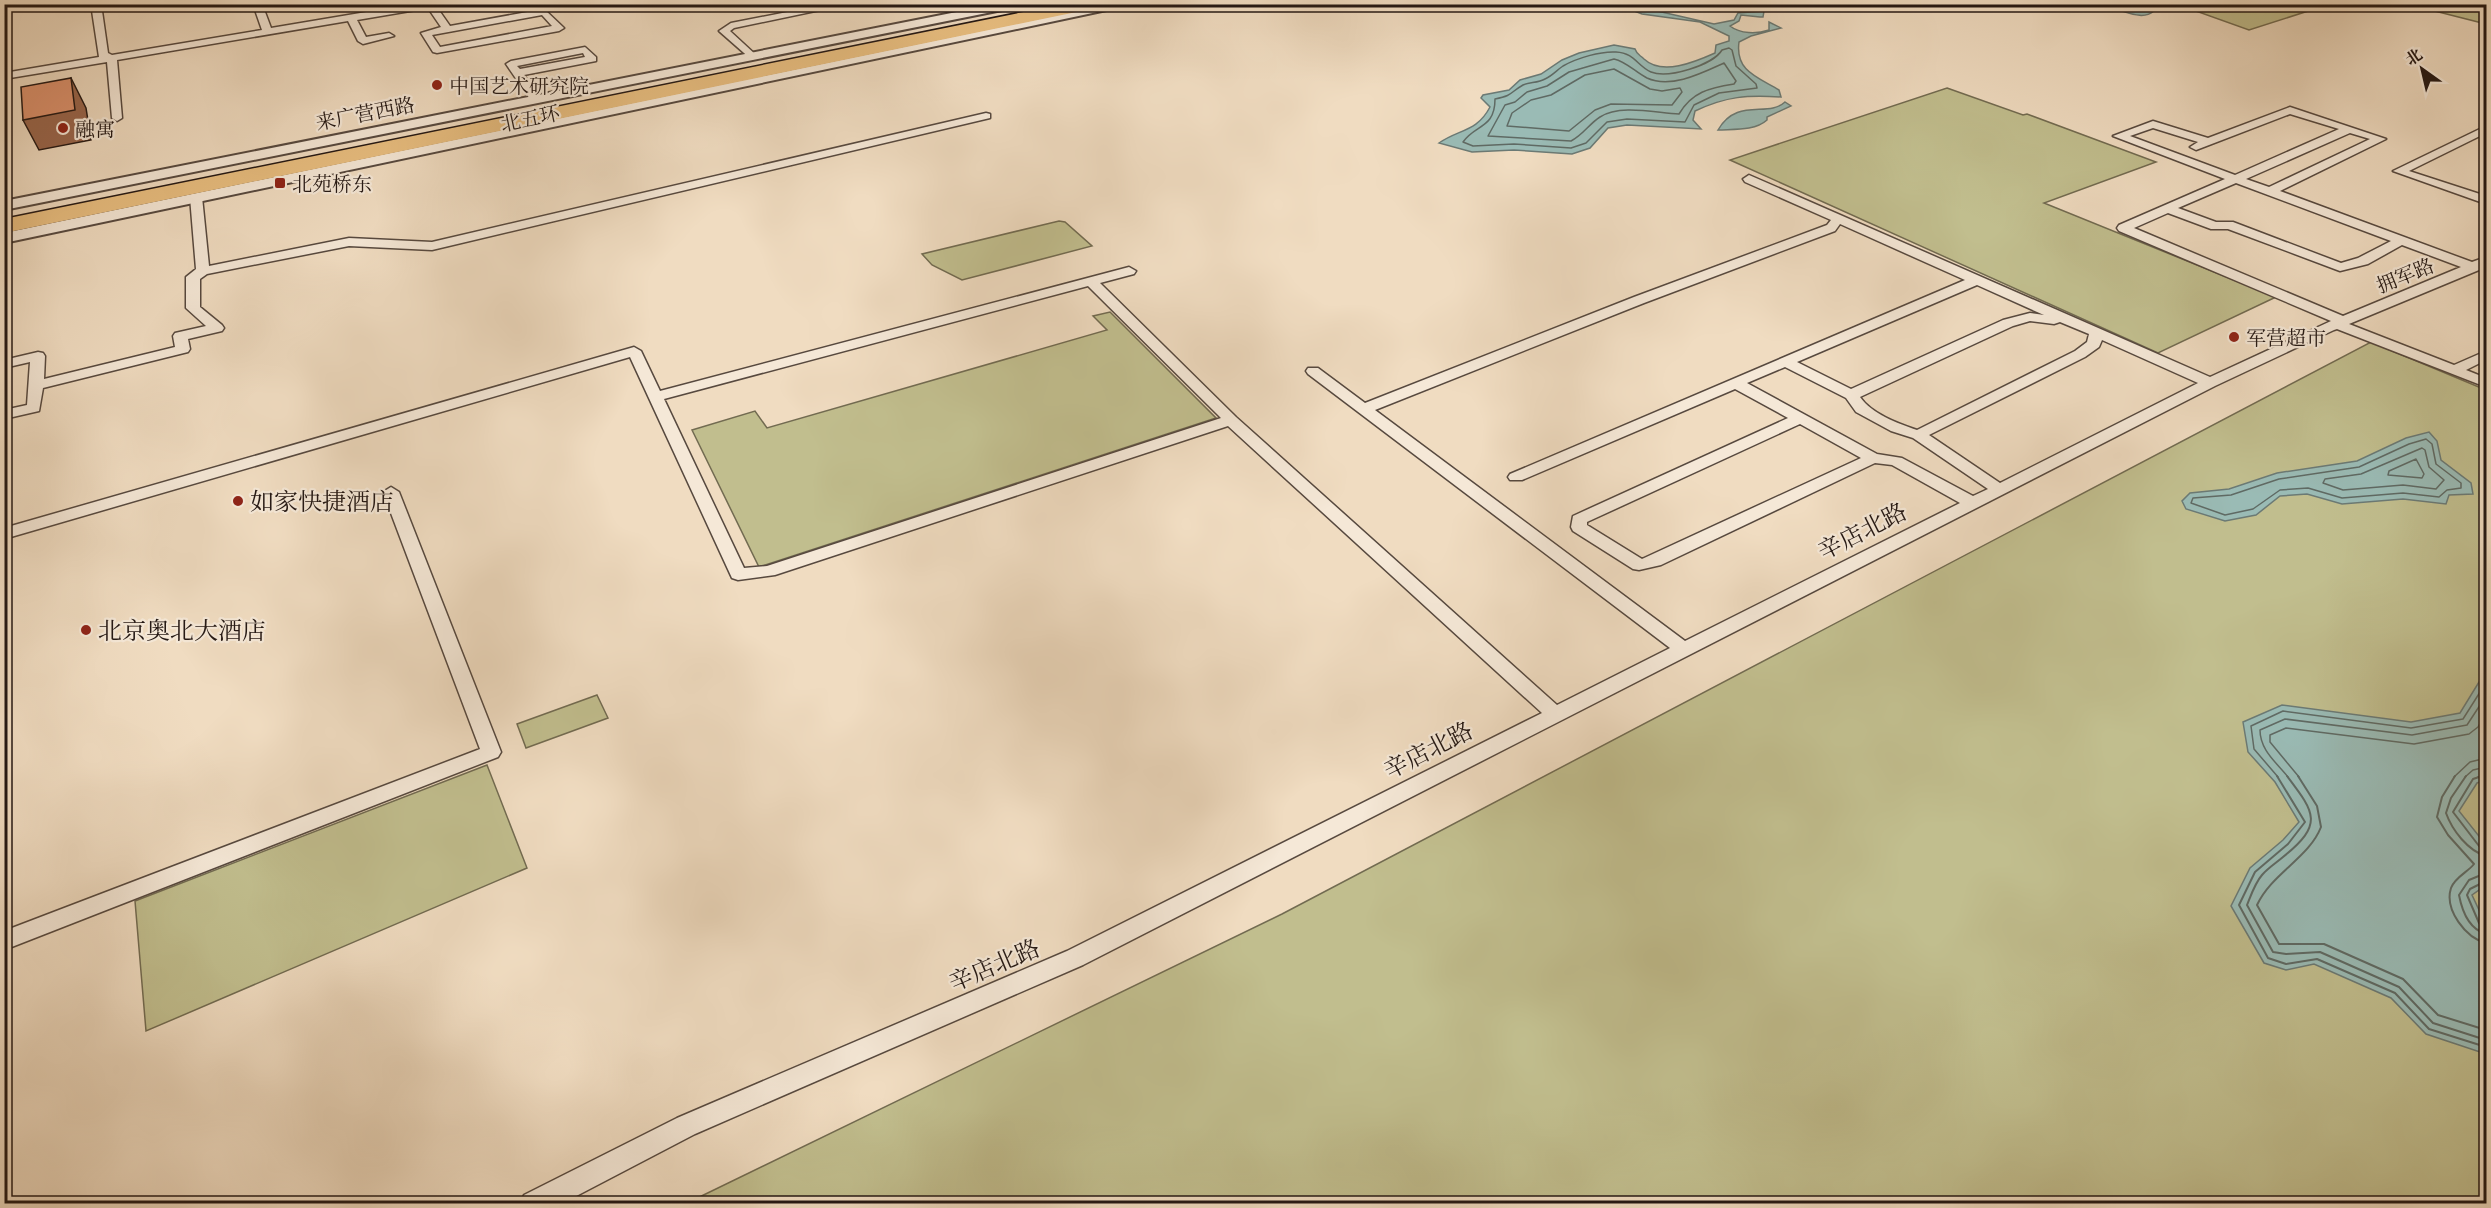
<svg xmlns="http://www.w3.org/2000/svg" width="2491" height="1208" font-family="'Gentium Book Plus','Noto Serif SC',serif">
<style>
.green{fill:#c1be8e;stroke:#726b51;stroke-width:1.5}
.water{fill:#9abbb5;stroke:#6b7a75;stroke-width:1.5}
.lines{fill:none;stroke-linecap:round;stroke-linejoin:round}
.shore-far1{stroke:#5f6a64;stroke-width:1.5}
.shore{stroke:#5f6a64;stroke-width:2}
.minor-casing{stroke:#57493f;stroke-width:3}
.tertiary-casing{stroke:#57493f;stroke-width:4}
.motorway-casing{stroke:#241814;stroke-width:3}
.minor{fill:#f5e8d7;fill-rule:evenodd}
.tertiary{fill:#f5e8d7;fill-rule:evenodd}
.motorway{fill:#e8be80;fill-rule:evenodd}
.shaded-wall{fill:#99664c;stroke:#241814;stroke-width:1.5}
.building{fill:#db916d;stroke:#241814;stroke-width:1.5}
.poi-dot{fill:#8f2418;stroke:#f5e8d7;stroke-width:2}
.labels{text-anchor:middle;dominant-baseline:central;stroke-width:4.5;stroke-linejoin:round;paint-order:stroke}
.far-poi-label{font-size:20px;fill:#241814;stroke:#f5e8d7;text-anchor:start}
.far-street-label{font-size:20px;fill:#241814;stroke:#f5e8d7}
.poi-label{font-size:24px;fill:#241814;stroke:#f5e8d7;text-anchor:start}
.street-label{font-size:24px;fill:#241814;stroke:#f5e8d7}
</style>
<rect width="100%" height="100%" fill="#f0dcc1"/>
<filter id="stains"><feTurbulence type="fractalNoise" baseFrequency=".00333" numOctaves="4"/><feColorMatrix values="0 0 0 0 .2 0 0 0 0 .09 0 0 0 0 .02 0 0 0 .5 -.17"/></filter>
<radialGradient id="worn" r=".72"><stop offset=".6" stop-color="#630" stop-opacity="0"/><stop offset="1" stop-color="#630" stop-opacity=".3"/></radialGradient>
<path class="green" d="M2179,5V4L2327,5L2249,30Z
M2411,5H2486V24Z
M1947,88L2023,115L2027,114L2156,162L2044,203L2276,297L2158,353L1730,160Z
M1059,221L1065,222L1092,246L962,280L932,265L922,254Z
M1110,312L1216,418L759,567L692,430L755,411L767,428L1107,330L1093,316Z
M2371,342L2486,390V1203L685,1204L1282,914Z
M597,695L608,718L526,748L517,724Z
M487,765L527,868L146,1031L135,901Z"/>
<path class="water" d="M2094,4L2149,5L2154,11C2141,22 2123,9 2108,8C2091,8 2082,11 2064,6Z
M1631,5L1714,24L1734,20L1738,13L1764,11L1763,17H1760L1741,15L1739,21L1730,26C1740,34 1757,34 1769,30V22L1781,28L1751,36L1739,42C1735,71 1757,77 1779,90L1781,97C1747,95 1727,96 1695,111L1693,120L1701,129L1627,125L1608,128L1590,148L1572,154L1514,150L1472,152L1439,143C1459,129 1477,132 1490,107L1481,98L1483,95L1509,90L1520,80L1541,74L1562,60L1579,53L1614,45L1635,49C1637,55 1640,55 1644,59C1662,76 1695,62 1715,53L1716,45L1729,41V36L1700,22L1642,14L1634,11L1636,8Z
M1785,102L1791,106L1767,117V120C1755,131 1734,129 1718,130C1737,97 1768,118 1785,102Z
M2429,432L2437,441L2441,460L2471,483L2473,494L2449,495L2446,504L2403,499L2342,504L2307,494L2280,496L2256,515L2225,521L2186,509L2182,501L2190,493L2229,489L2277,473L2357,461L2406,438Z
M2486,681V780L2477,783L2459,811L2486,845V885L2472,895L2486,925V1054L2426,1034L2391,998L2314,964L2286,970L2264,963L2231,906L2250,868L2283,840L2299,822L2275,782L2248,752L2243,722L2282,705L2411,722L2460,713L2479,682Z"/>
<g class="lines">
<path class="shore-far1" d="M1729,48L1732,50L1736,66L1756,84L1757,88L1719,93L1694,105L1685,122L1627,119L1607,122L1586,143L1571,148L1514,144L1473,146L1463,142C1475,124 1495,129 1495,99C1514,95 1509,93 1523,85C1529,82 1538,83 1545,79C1552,76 1557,70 1563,66C1577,58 1601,51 1616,52C1635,53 1637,66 1651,72C1668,79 1713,65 1722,50Z
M1614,59C1627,62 1635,72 1647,78C1671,89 1702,73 1724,63L1736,81L1734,84C1709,88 1692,92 1679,114C1656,113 1620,104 1600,117C1589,124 1583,135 1571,141L1488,136L1505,105L1515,102L1527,92L1547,86L1569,72Z
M1614,69L1650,89L1662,91L1680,88L1682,92L1672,105L1611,104L1595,110L1569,131L1507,126L1512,113L1531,100L1551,95L1585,75Z
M2426,439L2432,444L2436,464L2461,483V488L2447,490L2439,497L2403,493L2342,498L2308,488L2280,490L2253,509L2225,515L2191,503L2193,498L2231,495L2279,479L2359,467L2409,444Z
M2422,448L2425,450L2429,467L2444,480L2436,489L2403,485L2343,490L2323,483L2325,479L2361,474Z
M2416,459L2424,474L2422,478L2388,475L2389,471Z
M2278,777L2254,749L2251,726L2283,711L2411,728L2463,719L2482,689L2486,687
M2288,777C2276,762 2260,750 2260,730L2285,719L2412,735L2467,725L2486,696
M2299,777L2270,742V735L2286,728L2414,744L2469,734L2478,727L2486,713
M2454,777L2470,762L2486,758
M2465,777L2473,770L2486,767
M2478,777L2486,774"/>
<path class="shore" d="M2277,776L2305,822L2288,844L2255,872L2239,905L2268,958L2286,964L2317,959L2395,993L2429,1029L2486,1047
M2287,776C2315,813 2324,824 2283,857C2276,863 2268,868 2262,875C2255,883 2251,895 2247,905L2273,952L2286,954L2320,952L2399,987L2433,1023L2486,1040
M2298,776L2317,806L2321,827C2309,858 2272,873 2257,905L2279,944H2324L2403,979L2438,1015L2486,1030
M2455,776L2442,797L2437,817L2448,835L2474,864C2468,872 2455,877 2451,888C2444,910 2466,938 2486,943
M2466,776L2451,798L2446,813C2452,830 2468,851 2486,856
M2482,776L2473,779L2453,812L2479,846L2486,849
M2486,873L2469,880L2459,895C2462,911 2469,929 2486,934
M2486,881L2470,889L2467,895L2479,923L2486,926"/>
<defs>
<path id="minor" d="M91,4H101L108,53L112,55L262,30L253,4H262L271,28L414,4H438L436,6L450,26L544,9L564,28L559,31L437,53L433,52L421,33L441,27L428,8L357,20L366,37L389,33L394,36L363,44L358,41L348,21L117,60L122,118L117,121L112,118L107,62L4,79V73L99,57ZM542,15L552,26L440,47L432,35Z
M828,4H849L734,28L730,31L756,55L757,57L752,60L719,31L731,23Z
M585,47L596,57V61L524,75L541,100L536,103L532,102L506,64L511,61ZM583,53L585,57L520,69L517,66Z
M2290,107L2386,139L2280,191L2472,262L2486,257V265L2479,270L2349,324L2454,365L2486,351V360L2466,370L2486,378V387L2337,329L2334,330L2215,386L1083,965L695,1134L561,1204H520L524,1195L677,1118L1067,951L1542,713L1228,426L775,575L738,580L732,578L630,357L4,539V528L634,347L641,351L660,391L1129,267L1136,271L1134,274L1100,283L1236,417L1557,705L1670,648L1308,374L1306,371L1308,368H1318L1365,403L1634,297L1827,225L1831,220L1745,182L1743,179L1749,175L2210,377L2331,321L2119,231L2117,228L2119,225L2225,179L2113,136L2153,121L2208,138ZM2290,114L2339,129L2235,175L2130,136L2153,128L2198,142L2190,147L2196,150ZM2350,133L2370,139L2269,187L2246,179ZM2236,183L2391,241L2358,258L2341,263L2233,222H2216L2178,208ZM2168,213L2211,229H2228L2340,271L2368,264L2402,245L2461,267L2343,316L2134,228ZM1840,224L1965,280L1510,474L1508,477L1510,480H1522L1735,389L1788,418L1573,516L1571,527L1573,531L1633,569L1639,570L1661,565L1875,463L1892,465L1960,503L1685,641L1375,410L1644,303L1835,231ZM1977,285L2044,315L2030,313L2003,320L1851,389L1797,362ZM1088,286L1221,418L767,566L744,568L664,399ZM2030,321L2054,324L2060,322L2089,334L2087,342L2075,351L1917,430C1897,423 1872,414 1860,397L2013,326ZM2102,340L2198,383L2000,483L1929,435L2085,357L2099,347ZM1785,367L1846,398L1856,412L1891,431L1913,438L1988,489L1973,496L1902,458L1877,454L1747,383ZM1800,424L1861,458L1642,559L1587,525V522Z
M986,113L990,114V118L432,250L349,246L207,274L200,279V307L222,325L224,328L222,331L188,339L190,349L188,352L43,388L39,411L4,419V410L27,405L30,362L4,368V360L38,352L43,353L45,356L44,379L175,347L173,336L175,333L206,326L186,308V277L196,269L190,197L192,194H200L202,197L209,266L349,238L432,242Z
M2486,126V133L2409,171L2486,196V204L2393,171Z
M391,487L399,492L501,752L498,757L4,950V931L480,749L383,492Z"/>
<path id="tertiary" d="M997,4H1022L1017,7L4,210V201Z
M1111,4H1135L4,243V233Z"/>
<path id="motorway" d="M1063,4H1099L1091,9L4,233V219Z"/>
</defs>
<use href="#minor" class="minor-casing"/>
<use href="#tertiary" class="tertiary-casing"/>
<use href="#motorway" class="motorway-casing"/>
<use href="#minor" class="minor"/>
<use href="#tertiary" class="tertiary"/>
<use href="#motorway" class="motorway"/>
</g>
<path class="shaded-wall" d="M71,78L86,108L91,140L39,150L23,120Z"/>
<path class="building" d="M71,78L75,110L23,120L21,87Z"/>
<g class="poi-dot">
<circle cx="437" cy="85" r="6"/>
<circle cx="63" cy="128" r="6"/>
<rect x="274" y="177" width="12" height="12" rx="3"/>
<circle cx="2234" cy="337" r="6"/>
<circle cx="238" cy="501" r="6"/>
<circle cx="86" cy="630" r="6"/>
</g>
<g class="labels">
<g class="far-poi-label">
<text x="449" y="85">中国艺术研究院</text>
<text x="75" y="128">融寓</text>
<text x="292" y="183">北苑桥东</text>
<text x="2246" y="337">军营超市</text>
</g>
<g class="far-street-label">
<text transform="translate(365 113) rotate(-11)">来广营西路</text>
<text transform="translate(530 118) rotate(-12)">北五环</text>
<text transform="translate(2405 275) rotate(-22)">拥军路</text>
</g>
<g class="poi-label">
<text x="250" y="501">如家快捷酒店</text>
<text x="98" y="630">北京奥北大酒店</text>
</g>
<g class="street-label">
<text transform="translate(1862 531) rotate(-27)">辛店北路</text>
<text transform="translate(1428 750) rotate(-27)">辛店北路</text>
<text transform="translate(994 965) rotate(-23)">辛店北路</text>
</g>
</g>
<rect width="2491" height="1208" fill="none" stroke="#f0dcc1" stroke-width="24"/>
<rect x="6" y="6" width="2479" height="1196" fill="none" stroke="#241814" stroke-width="3"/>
<rect x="12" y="12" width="2467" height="1184" fill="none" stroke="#241814" stroke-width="1.5"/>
<g transform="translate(2422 69) rotate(326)" stroke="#f5e8d7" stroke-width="4.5" paint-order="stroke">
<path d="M0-4.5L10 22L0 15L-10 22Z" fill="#241814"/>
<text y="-9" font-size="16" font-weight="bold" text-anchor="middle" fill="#241814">北</text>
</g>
<rect width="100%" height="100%" filter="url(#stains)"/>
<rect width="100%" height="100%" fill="url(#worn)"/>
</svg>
